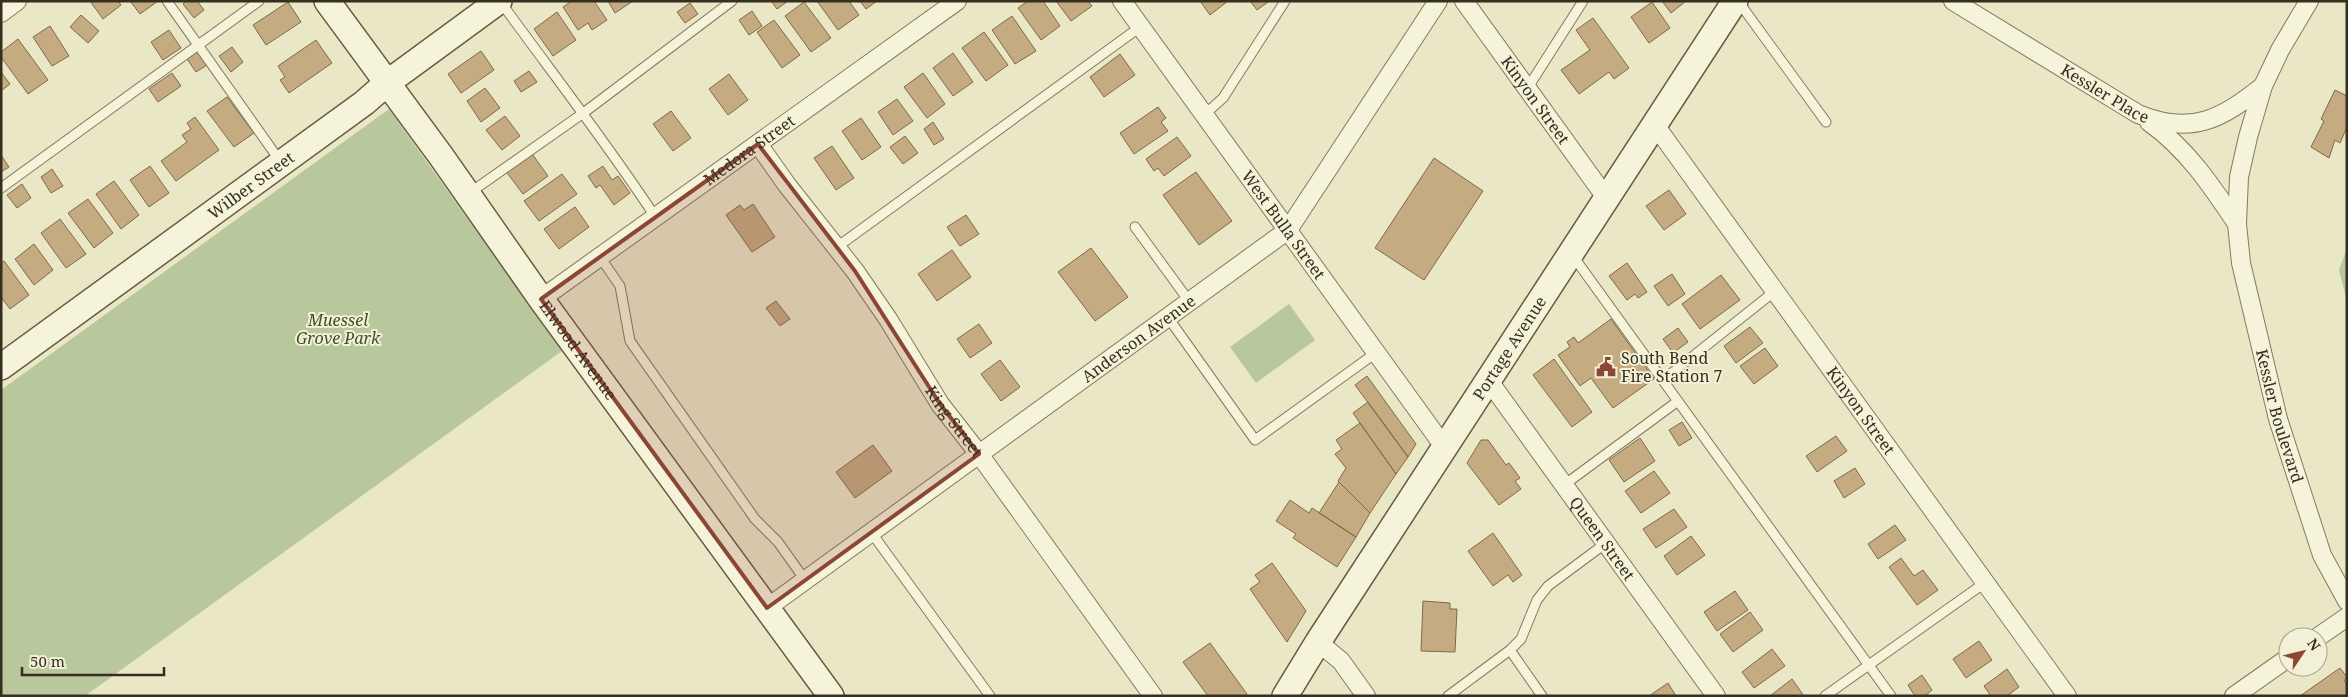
<svg xmlns="http://www.w3.org/2000/svg" width="2348" height="697" font-family="'Noto Serif',serif">
<style>
.green{fill:#b9c79c}
.building{fill:#c4ab81;stroke:#806946}
.lines{fill:none;stroke-linecap:round;stroke-linejoin:round}
.lane-casing{stroke:#837a5e;stroke-width:11}
.street-casing{stroke:#837a5e;stroke-width:20}
.secondary-casing{stroke:#655b41;stroke-width:28}
.lane{stroke:#f5f3d9;stroke-width:9}
.street{stroke:#f5f3d9;stroke-width:18}
.secondary{stroke:#f5f3d9;stroke-width:25}
.marked{fill:#8c4634;fill-opacity:0.2;stroke:#8c4634;stroke-width:4;stroke-linejoin:round}
.labels{text-anchor:middle;dominant-baseline:central;stroke-width:4;stroke-linejoin:round;paint-order:stroke}
.street-label{font-size:16px;fill:#352f20;stroke:#f2f0d6}
.park-label{font-size:16px;font-style:italic;fill:#3e4f29;stroke:#f2f0d6}
.poi-label{font-size:16px;fill:#352f20;stroke:#f2f0d6;text-anchor:start}
</style>
<rect width="100%" height="100%" fill="#eae7c7"/>
<path class="green" d="M389,109L562,351L85,696H1V390Z
M2347,248V302L2339,270Z
M1289,304L1315,340L1256,383L1230,347Z"/>
<path class="building" d="M90,1H118L121,5L103,19Z
M130,1H158L140,14Z
M186,1H197L204,10L194,18L183,4Z
M572,1H594L607,20L592,30L588,23L578,30L563,7Z
M608,1H633L615,13Z
M771,1H788L777,9Z
M817,1H849L859,15L838,30Z
M860,1H877L866,9Z
M1028,1H1043L1060,26L1041,40L1018,8Z
M1056,1H1088L1092,6L1071,21Z
M1200,1H1228L1210,15Z
M1250,1H1268V2L1257,10Z
M1662,1H1686L1671,13Z
M288,2L301,22L266,45L253,25Z
M804,2L831,38L811,52L785,16Z
M1652,2L1670,28L1649,43L1631,17Z
M690,3L698,14L685,23L677,12Z
M752,11L762,26L749,35L739,20Z
M557,12L576,40L553,56L534,29Z
M81,15L99,31L88,43L70,27Z
M1012,16L1036,51L1015,64L992,30Z
M1593,18L1629,68L1614,79L1609,72L1579,94L1561,70L1590,50L1576,30Z
M774,20L800,55L782,68L757,32Z
M50,26L69,56L52,66L33,37Z
M169,30L181,48L163,60L151,42Z
M984,32L1008,65L986,81L962,48Z
M18,39L48,80L28,94L1,57V52Z
M316,40L332,63L289,93L280,80L285,77L278,66Z
M232,47L243,62L231,72L219,56Z
M197,51L207,65L196,72L187,59Z
M481,51L494,70L461,93L448,74Z
M953,53L973,82L953,96L933,68Z
M1120,54L1135,75L1104,97L1090,77Z
M529,71L537,82L521,92L514,81Z
M1,72L10,84L1,91Z
M172,73L181,86L158,102L149,89Z
M923,73L945,104L927,118L904,87Z
M729,74L748,100L728,115L709,89Z
M485,88L500,108L481,122L467,101Z
M2335,90L2347,96V127L2340,143L2335,140L2329,158L2311,147L2324,121L2321,119Z
M227,97L254,133L234,147L207,111Z
M897,99L913,121L893,135L878,112Z
M1158,107L1166,118L1161,122L1168,131L1134,154L1120,133Z
M671,111L691,138L673,151L653,124Z
M505,116L520,136L502,150L486,130Z
M195,117L219,150L176,181L161,161L187,142L182,135L191,129L187,123Z
M861,118L881,147L862,160L842,131Z
M933,122L944,139L934,145L924,129Z
M905,136L918,153L903,164L890,147Z
M1177,137L1191,156L1164,176L1158,168L1154,171L1146,159Z
M832,146L854,178L836,190L814,158Z
M530,151L548,176L523,194L505,170Z
M1,155L9,167L1,172Z
M1434,158L1483,191L1424,280L1375,248Z
M150,166L169,193L149,207L130,180Z
M603,166L612,180L618,176L630,193L614,205L600,185L596,188L588,176Z
M52,169L63,186L51,193L41,177Z
M1196,172L1232,221L1199,245L1163,195Z
M562,174L577,194L539,221L524,201Z
M114,181L139,215L121,229L96,194Z
M22,184L31,198L17,208L7,195Z
M1669,190L1686,214L1664,230L1646,206Z
M88,199L113,233L94,248L68,213Z
M753,204L775,237L752,252L726,215L740,205L744,210Z
M575,207L589,227L559,249L544,229Z
M966,215L979,234L960,246L947,227Z
M60,219L86,254L66,268L41,233Z
M34,244L53,270L34,285L15,259Z
M1091,248L1128,297L1095,321L1058,272Z
M952,250L971,277L937,301L918,274Z
M4,261L29,295L10,309L1,297V263Z
M1627,263L1647,292L1638,298L1635,294L1627,300L1609,276Z
M1672,274L1685,294L1668,306L1654,286Z
M1721,275L1740,300L1700,329L1682,304Z
M776,301L790,319L780,326L766,308Z
M1611,319L1654,379L1613,408L1591,378L1580,386L1558,355L1570,347L1567,342L1574,337L1578,343Z
M979,324L992,343L970,358L957,339Z
M1750,327L1763,343L1736,363L1724,346Z
M1678,328L1688,342L1673,353L1663,339Z
M1765,348L1778,366L1754,384L1740,366Z
M1554,359L1592,412L1572,427L1533,375Z
M1000,360L1020,387L1001,401L981,374Z
M1367,376L1416,444L1408,457L1355,385Z
M1368,402L1408,457L1396,474L1353,413Z
M1682,422L1692,438L1679,446L1669,430Z
M1360,423L1396,474L1370,513L1338,481L1346,468L1335,454L1342,449L1336,440Z
M1836,436L1847,451L1817,472L1806,456Z
M1640,438L1655,461L1624,482L1609,460Z
M1481,440H1488L1506,465L1509,463L1520,478L1515,481L1521,489L1499,505L1467,463Z
M873,445L892,471L855,498L836,472Z
M1855,468L1865,484L1844,498L1834,481Z
M1654,471L1670,493L1641,513L1625,491Z
M1339,482L1370,513L1356,537L1319,513Z
M1290,500L1309,513L1312,508L1356,537L1337,567L1293,538L1296,534L1276,521Z
M1674,509L1687,527L1656,548L1643,529Z
M1895,525L1906,540L1878,559L1868,544Z
M1493,533L1522,575L1513,582L1508,575L1493,586L1468,551Z
M1691,536L1705,555L1677,575L1664,556Z
M1901,558L1914,576L1923,570L1938,590L1917,605L1889,567Z
M1272,563L1306,611L1287,642L1250,589L1260,582L1255,575Z
M1735,591L1748,610L1717,631L1704,612Z
M1423,601L1450,603V609H1457L1455,652L1421,651Z
M1750,612L1763,630L1733,652L1720,634Z
M1979,641L1992,660L1966,678L1953,659Z
M1210,643L1247,694L1245,696H1208L1183,662Z
M1772,649L1785,666L1754,688L1742,672Z
M2340,668L2347,677L2344,681L2347,684V693L2344,696H2300Z
M2007,669L2019,687L2007,696H1991L1984,686Z
M1922,675L1932,690L1925,696H1915L1908,685Z
M1792,679L1804,696H1770Z
M1668,683L1676,696H1649Z"/>
<g class="lines">
<defs>
<path id="lane" d="M167,1L280,161
M500,1C552,73 607,143 656,218
M1738,1L1826,122
M1527,89L1583,1
M1204,115L1223,98L1285,1
M1,188L259,1
M468,194L582,114L732,1
M1135,227L1189,301
M837,247L1140,27
M1573,256L1891,696
M600,257L620,286L630,341L755,519L778,542L805,580
M1167,316L1255,440L1377,352
M1663,380L1775,291
M1564,485L1678,401
M871,532L990,696
M1510,650L1542,696
M1448,696L1510,650L1521,639L1537,600L1548,586L1606,543
M1825,696L1986,582"/>
<g id="street">
<path id="s1" d="M1122,1L1445,448"/>
<path id="s2" d="M1464,1L1607,199"/>
<path id="s3" d="M1953,1L2138,114C2192,136 2221,119 2263,86"/>
<path id="s4" d="M2309,1L2280,50L2263,86L2248,137L2239,177L2237,224L2241,263L2278,419L2322,555L2347,601"/>
<path d="M1,13L17,1"/>
<path d="M2149,122C2187,149 2211,185 2237,224"/>
<path id="s5" d="M1655,125L2067,696"/>
<path id="s6" d="M758,144L787,185L855,271L888,319L940,404L979,454L1153,696"/>
<path id="s7" d="M541,299L957,1"/>
<path id="s8" d="M1489,381L1716,696"/>
<path id="s9" d="M767,608L1288,230L1438,1"/>
<path d="M2318,637L2347,617"/>
<path d="M1318,642L1341,661L1366,696"/>
<path d="M2234,696L2288,658"/>
</g>
<g id="secondary">
<path id="s10" d="M327,1L441,156L541,299L831,696"/>
<path id="s11" d="M1,367L364,103L387,83L499,1"/>
<path id="s12" d="M1285,696L1318,642L1735,1"/>
</g>
</defs>
<use href="#lane" class="lane-casing"/>
<use href="#street" class="street-casing"/>
<use href="#secondary" class="secondary-casing"/>
<use href="#lane" class="lane"/>
<use href="#street" class="street"/>
<use href="#secondary" class="secondary"/>
</g>
<path class="marked" d="M758,144L855,271L940,404L979,454L767,608L541,299Z"/>
<defs>
<symbol id="civic-bare" viewBox="-9 -9 18 18"><path d="M-.6-6.5H3V-4.5H.6V-3L4-1V1h2V6H-6V1h2V-1L-.6-3ZM-1.2 2.5V6h2.4V2.5Z" fill="#8c4634" stroke="#f2f0d6" stroke-width="2.5" paint-order="stroke"/></symbol>
</defs>
<g fill-rule="evenodd">
<use href="#civic-bare" x="1592" y="353" width="28" height="28"/>
</g>
<g class="labels">
<g class="street-label">
<text stroke="none"><textPath href="#s3" startOffset="178">Kessler Place</textPath></text>
<text stroke="none"><textPath href="#s2" startOffset="122">Kinyon Street</textPath></text>
<text stroke="none"><textPath href="#s7" startOffset="256">Medora Street</textPath></text>
<text stroke="none"><textPath href="#s11" startOffset="309">Wilber Street</textPath></text>
<text stroke="none"><textPath href="#s1" startOffset="276">West Bulla Street</textPath></text>
<text stroke="none"><textPath href="#s9" startOffset="459">Anderson Avenue</textPath></text>
<text stroke="none"><textPath href="#s12" startOffset="414">Portage Avenue</textPath></text>
<text stroke="none"><textPath href="#s10" startOffset="430">Elwood Avenue</textPath></text>
<text stroke="none"><textPath href="#s5" startOffset="352">Kinyon Street</textPath></text>
<text stroke="none"><textPath href="#s4" startOffset="435">Kessler Boulevard</textPath></text>
<text stroke="none"><textPath href="#s6" startOffset="340">King Street</textPath></text>
<text stroke="none"><textPath href="#s8" startOffset="194">Queen Street</textPath></text>
</g>
<g class="park-label">
<text x="338" y="320">Muessel<tspan x="338" dy="18">Grove Park</tspan></text>
</g>
<g class="poi-label">
<text x="1621" y="358">South Bend<tspan x="1621" dy="18">Fire Station 7</tspan></text>
</g>
</g>
<rect width="2348" height="697" fill="none" stroke="#352f20" stroke-width="5"/>
<g transform="translate(2303 652) rotate(55)"><circle r="24" fill="#f2f0d6" stroke="#a6a38d"/>
<path d="M0-4L9 19L0 12L-9 19Z" fill="#8c4634"/>
<text y="-8" font-size="14" font-weight="bold" text-anchor="middle" fill="#352f20">N</text>
</g>
<path d="M22 667v8h142v-8" fill="none" stroke="#352f20" stroke-width="2.5"/>
<text x="30" y="667" font-size="15" fill="#352f20" stroke="#f2f0d6" stroke-width="4" paint-order="stroke">50 m</text>
</svg>
